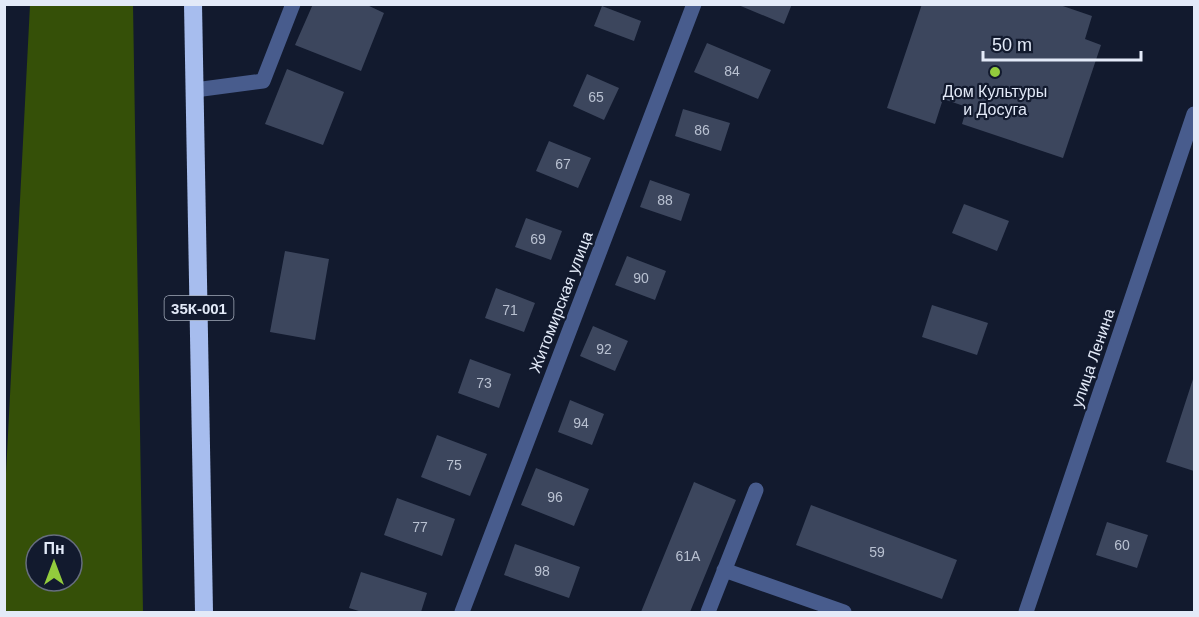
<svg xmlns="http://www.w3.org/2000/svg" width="1199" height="617" font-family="Helvetica,sans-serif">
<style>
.forest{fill:#355008;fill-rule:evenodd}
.building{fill:#3c465d}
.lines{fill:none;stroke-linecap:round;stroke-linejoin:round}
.minor{stroke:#485c8d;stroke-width:15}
.highway{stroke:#a7bdee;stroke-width:18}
.poi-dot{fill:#93cc3d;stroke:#121a2e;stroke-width:2}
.labels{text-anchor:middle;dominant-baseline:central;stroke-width:4.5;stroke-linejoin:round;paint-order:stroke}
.number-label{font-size:14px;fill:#b9c1d1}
.shield{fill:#121a2e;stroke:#a4acbb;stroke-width:1.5}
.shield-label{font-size:15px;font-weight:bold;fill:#e3eaf8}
.poi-label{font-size:16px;fill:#e3eaf8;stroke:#121a2e}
.street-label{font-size:16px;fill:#e3eaf8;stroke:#121a2e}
</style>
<rect width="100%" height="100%" fill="#121a2e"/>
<path class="forest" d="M30,5H133L143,612H5V493ZM36,545H72V581H36Z"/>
<path class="building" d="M313,4H365L384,13L361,71L295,45Z
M736,4H792L784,24Z
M922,4H1057L1092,16L1085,39L1101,45L1063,158L962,124L967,107L943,99L935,124L887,108Z
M602,6L641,21L634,41L594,26Z
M707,43L771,70L758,99L694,72Z
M287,69L344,92L323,145L265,124Z
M587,74L619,88L604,120L573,106Z
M683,109L730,123L721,151L675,136Z
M549,141L591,158L578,188L536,171Z
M650,180L690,194L681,221L640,207Z
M964,204L1009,221L997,251L952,233Z
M526,218L562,231L551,260L515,247Z
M285,251L329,259L315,340L270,332Z
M627,256L666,271L655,300L615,285Z
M496,288L535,303L524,332L485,318Z
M932,305L988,323L977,355L922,337Z
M593,326L628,341L615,371L580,356Z
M470,359L511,374L499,408L458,393Z
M1194,376V471L1166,462Z
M570,400L604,414L592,445L558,432Z
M437,435L487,454L470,496L421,477Z
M536,468L589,489L574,526L521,505Z
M694,482L736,500L690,612H641Z
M397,498L455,519L442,556L384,535Z
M811,505L957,560L942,599L796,545Z
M1107,522L1148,535L1137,568L1096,555Z
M515,544L580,567L569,598L504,575Z
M361,572L427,593L421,612H362L349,608Z"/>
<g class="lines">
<path class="minor" d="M195,90L263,81L293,4
M724,570L844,612
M462,612L694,4
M708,612L756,490
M1026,612L1194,114"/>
<path class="highway" d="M193,4L204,612"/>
</g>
<circle class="poi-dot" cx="995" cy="72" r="6"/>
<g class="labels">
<g class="number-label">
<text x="732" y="71">84</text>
<text x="596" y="97">65</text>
<text x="702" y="130">86</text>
<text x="563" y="164">67</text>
<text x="665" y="200">88</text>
<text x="538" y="239">69</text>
<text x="641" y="278">90</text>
<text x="510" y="310">71</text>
<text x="604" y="349">92</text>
<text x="484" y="383">73</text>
<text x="581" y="423">94</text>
<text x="454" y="465">75</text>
<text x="555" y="497">96</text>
<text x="420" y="527">77</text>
<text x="1122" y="545">60</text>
<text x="877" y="552">59</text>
<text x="688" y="556">61А</text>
<text x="542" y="571">98</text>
</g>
<rect class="shield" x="164.5" y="296" width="69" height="24" rx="4.5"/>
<g class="shield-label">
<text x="199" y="308">35К-001</text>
</g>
<g class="poi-label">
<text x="995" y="91">Дом Культуры<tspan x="995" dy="18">и Досуга</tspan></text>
</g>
<g class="street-label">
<text transform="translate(561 302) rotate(-69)">Житомирская улица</text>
<text transform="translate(1093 358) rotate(-71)">улица Ленина</text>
</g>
</g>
<rect width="1199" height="617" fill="none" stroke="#e3eaf8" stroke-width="12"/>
<g transform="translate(54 563)"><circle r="28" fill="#121a2e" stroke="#666d7f" stroke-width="1.5"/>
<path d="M0-4.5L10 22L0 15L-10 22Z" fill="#93cc3d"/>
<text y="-9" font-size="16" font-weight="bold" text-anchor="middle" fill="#e3eaf8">Пн</text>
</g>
<path d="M983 51v9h158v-9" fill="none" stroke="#e3eaf8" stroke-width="3"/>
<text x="992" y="51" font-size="18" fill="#e3eaf8" stroke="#121a2e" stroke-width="4.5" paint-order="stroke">50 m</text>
</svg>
